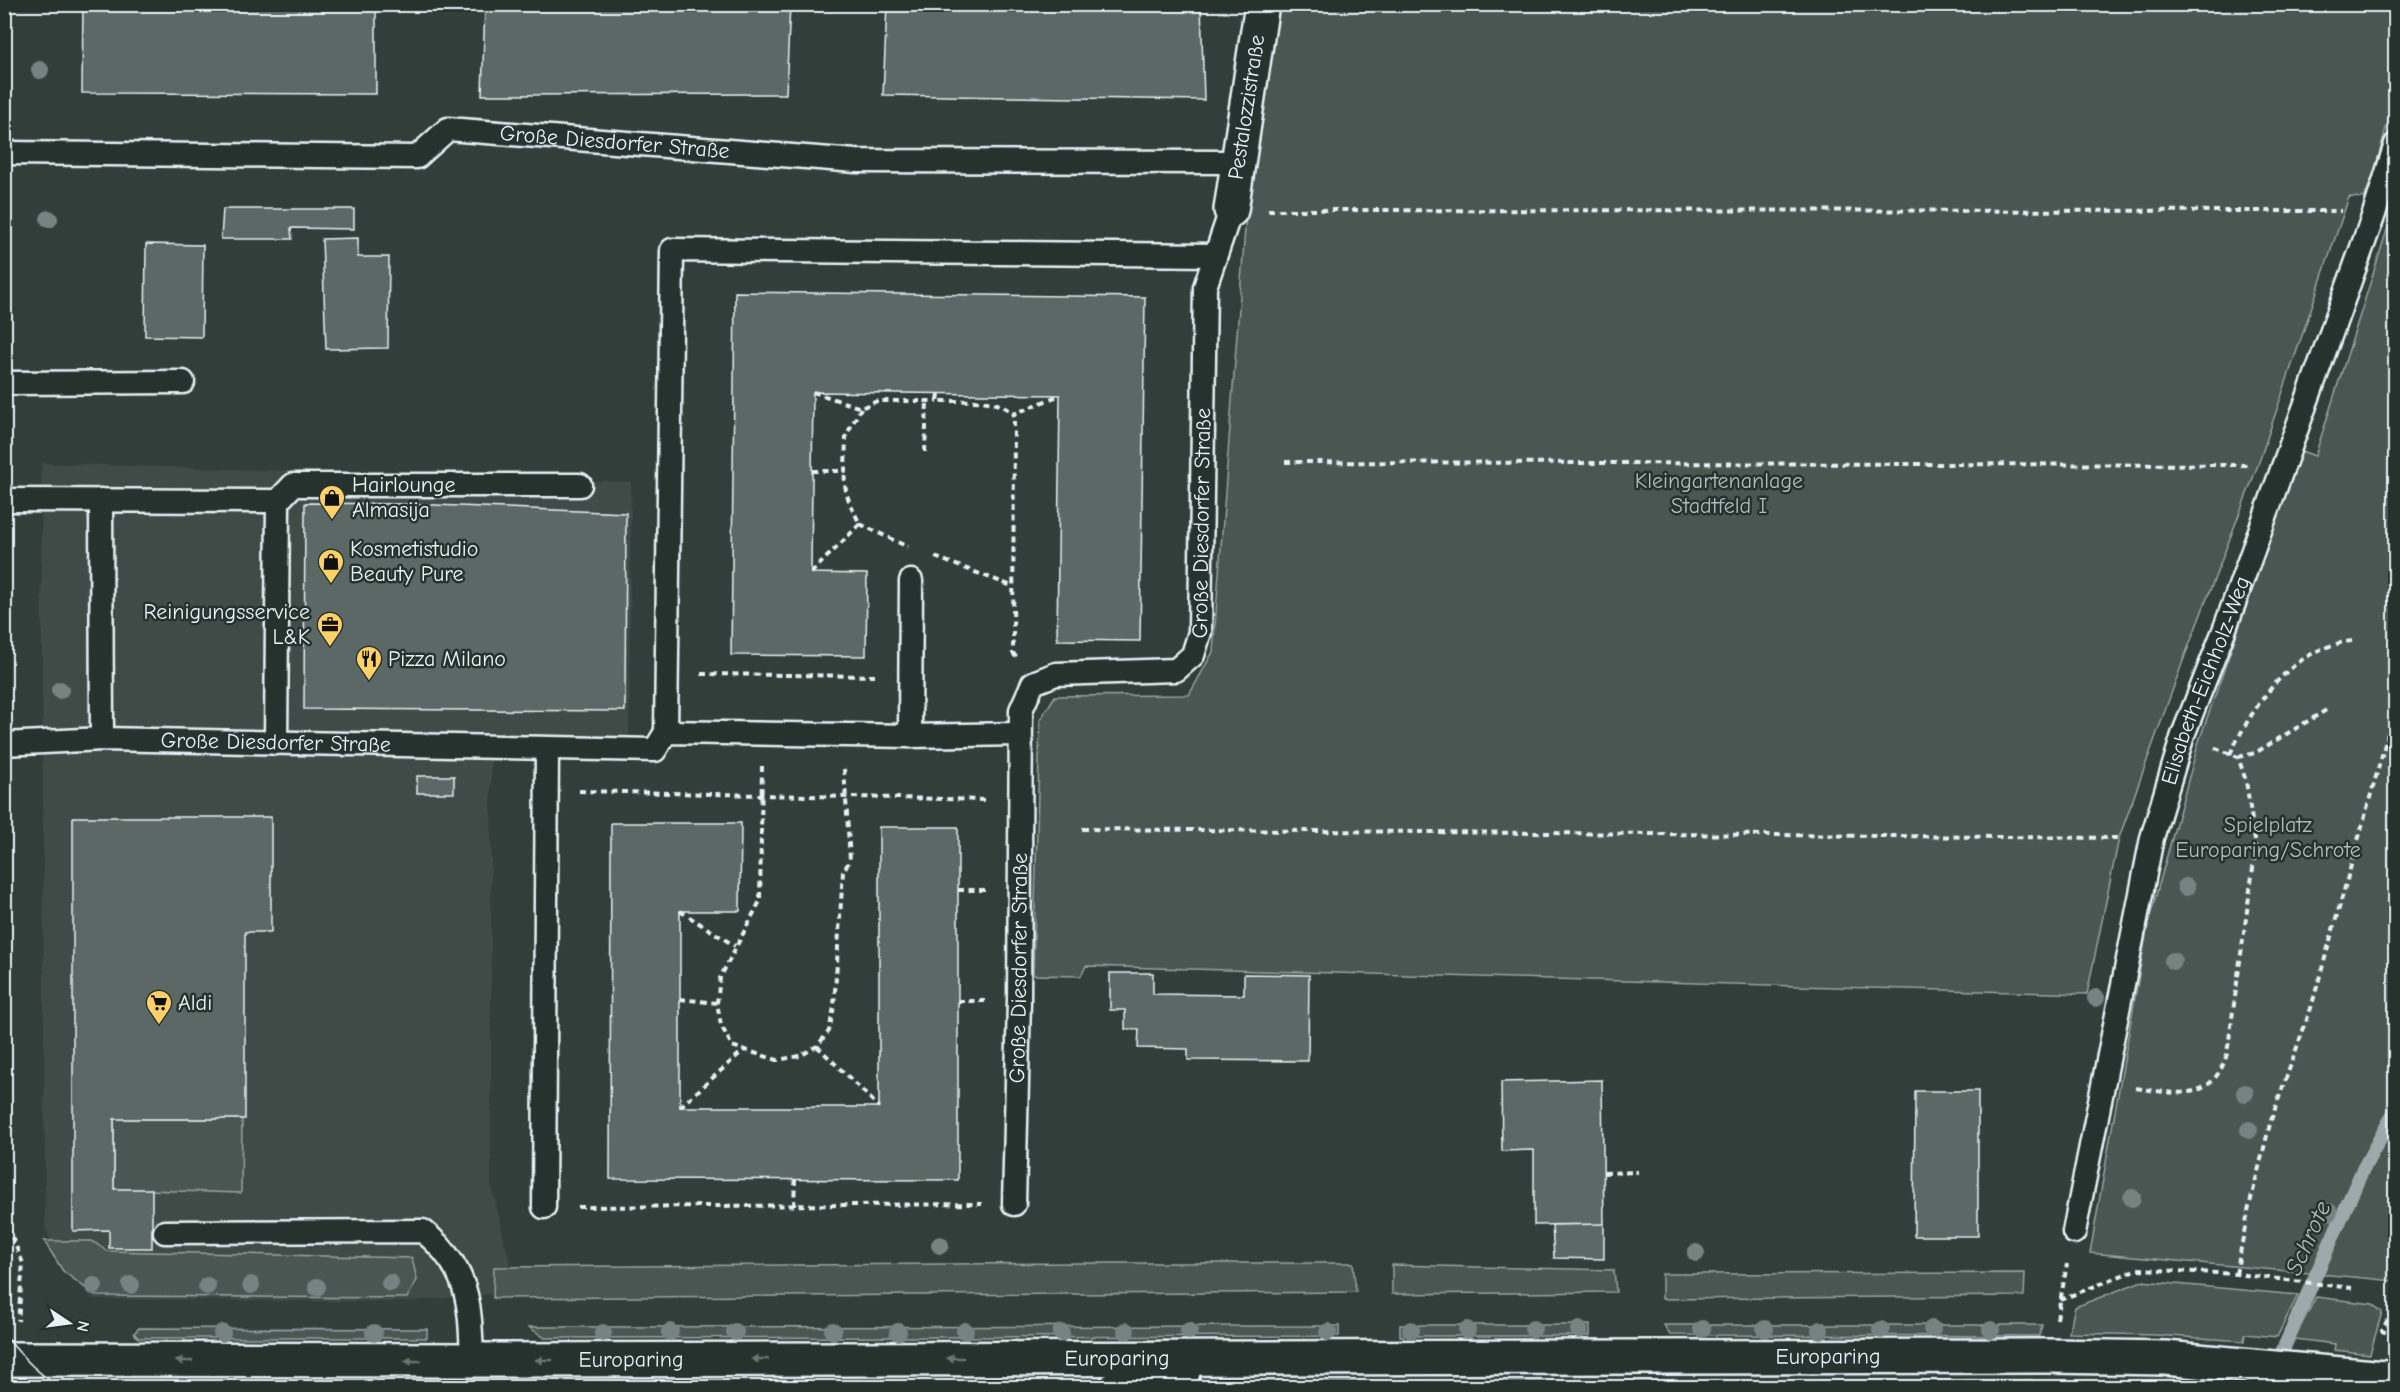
<svg xmlns="http://www.w3.org/2000/svg" width="2400" height="1392" font-family="'Comic Neue',sans-serif">
<style>
.built{fill:#3f4b46}
.green{fill:#495651;stroke:#98a4a4;stroke-width:1.5}
.lines{fill:none;stroke-linecap:round;stroke-linejoin:round}
.stream{stroke:#9ea9ab;stroke-width:14}
.building{fill:#5c6865;stroke:#e8f1f8;stroke-width:1.5}
.service-casing{stroke:#e8f1f8;stroke-width:27}
.minor-casing{stroke:#e8f1f8;stroke-width:38}
.secondary-casing{stroke:#e8f1f8;stroke-width:38}
.path{stroke:#e8f1f8;stroke-width:4;stroke-dasharray:6 4.5;stroke-linecap:butt}
.service{stroke:#26332d;stroke-width:22}
.minor{stroke:#26332d;stroke-width:33}
.secondary{stroke:#26332d;stroke-width:33}
.tram{stroke:#e8f1f8;stroke-width:1.5}
.tree{fill:#778382}
.oneway{fill:#6a7674}
.labels{text-anchor:middle;dominant-baseline:central;stroke-width:5;stroke-linejoin:round;paint-order:stroke}
.street-label{font-size:22px;fill:#e8f1f8;stroke:#26332d}
.park-label{font-size:22px;fill:#b0bbbe;stroke:#26332d}
.poi-label{font-size:22px;fill:#e8f1f8;stroke:#26332d;text-anchor:start}
.water-label{font-size:24px;font-style:italic;fill:#b1bbbe;stroke:#26332d}
</style>
<rect width="100%" height="100%" fill="#323e39"/>
<filter id="ink" filterUnits="userSpaceOnUse"><feTurbulence type="fractalNoise" baseFrequency=".0167" numOctaves="2"/><feDisplacementMap in="SourceGraphic" scale="12" xChannelSelector="R" yChannelSelector="G"/><feConvolveMatrix kernelMatrix="1 2 1 2 8 2 1 2 1" color-interpolation-filters="sRGB"/></filter>
<g filter="url(#ink)">
<path class="built" d="M41,463L631,482L629,742L491,741V1184L517,1292L401,1302L93,1299L60,1262L45,1227Z"/>
<path class="green" d="M1278,5H2395V94L2375,170L2364,198L2349,197L2258,465L2183,661L2119,838L2087,994L1086,966L1081,976L1033,975L1040,720L1055,696L1189,695L1213,652L1247,202Z
M2395,205V1281L2090,1253L2148,924L2199,741L2301,451L2315,456Z
M114,1119H242L241,1193L114,1189Z
M44,1241H92L107,1251L412,1258L417,1280L407,1298L96,1296L63,1271Z
M1082,1263H1353L1356,1292L493,1298L494,1267Z
M1392,1265L1614,1270L1616,1292L1392,1294Z
M2025,1273L2024,1296L1662,1299V1274Z
M2142,1281L2298,1295L2277,1337L2245,1334L2244,1341L2155,1335L2069,1333L2075,1307Z
M2316,1297L2373,1304L2382,1312L2370,1354L2334,1350L2335,1344L2294,1339Z
M1400,1325H1590V1336H1400Z
M1664,1325H2042L2039,1336L1670,1335Z
M1339,1326V1336L545,1338L529,1327Z
M139,1328L427,1329V1338H138L134,1333Z
M2032,1380L2031,1388L1194,1387L1257,1382Z
M1023,1382V1386L1020,1388L589,1387L590,1383L813,1386Z
M2062,1382L2197,1387H2061Z"/>
<g class="lines">
<path class="stream" d="M2266,1388L2362,1171L2396,1109"/>
</g>
<path class="building" d="M83,4H376V94L82,93Z
M485,4H790L786,94L482,95Z
M887,4H1201L1204,100L883,95Z
M223,209H354V229L291,228L292,239H221Z
M358,238V257H389L388,348L326,349L322,239Z
M146,244L203,245L202,337L145,336Z
M735,292L1145,297L1140,641L1057,640L1060,395L813,392L811,573L867,574L866,656L731,655Z
M305,503L412,504L626,513L625,711L304,709Z
M417,776H454V793H417Z
M73,817H271V932H245V1119H114V1189H152V1248H109V1230L73,1231Z
M611,823H741L740,911H680V1107H879V827H958V1180L610,1179Z
M1110,973H1153V994L1244,995V974L1309,975L1308,1061L1188,1060V1049L1138,1048L1139,1029H1125V1010H1110Z
M1602,1080L1604,1224L1534,1225V1150L1502,1151L1501,1082Z
M1915,1091H1978V1236H1914Z
M1604,1224V1259L1554,1258L1552,1225Z"/>
<g class="lines">
<defs>
<g id="service">
<path id="s1" d="M4,153L417,157L448,129L856,161L1237,162"/>
<path d="M4,383L183,382"/>
<path d="M4,500L278,501"/>
<path d="M101,500L102,739"/>
<path d="M666,732L672,250L1215,255"/>
<path d="M910,736L911,581"/>
<path d="M276,743L278,501L293,485H580"/>
<path id="s2" d="M4,744L102,739L655,750L666,732L910,736L1019,734"/>
<path id="s3" d="M1014,1204L1019,1000L1021,710L1033,683L1056,674L1176,670L1193,655L1200,632L1205,287L1231,210"/>
<path d="M544,1207L547,749"/>
<path d="M165,1232L423,1231C470,1269 470,1304 472,1360"/>
<path id="s4" d="M2074,1232L2152,838L2183,735L2225,628L2374,214L2396,144"/>
</g>
<g id="minor">
<path id="s5" d="M1231,210L1262,4"/>
</g>
<g id="secondary">
<path id="s6" d="M4,1359L472,1360L2050,1356L2165,1358L2396,1379"/>
<path d="M1116,1388L1183,1372"/>
</g>
</defs>
<use href="#service" class="service-casing"/>
<use href="#minor" class="minor-casing"/>
<use href="#secondary" class="secondary-casing"/>
<path class="path" d="M1268,210L2341,211
M813,392L861,408L877,401H938
M939,394L938,401C961,402 997,396 1014,414
M925,452L927,401
M1285,462L2247,465
M812,471H845L846,436L861,408
M860,524L908,547
M935,557L1012,586
M811,573L860,524C851,506 843,493 845,471
M1016,657L1013,653L1014,414L1060,395
M701,674L876,676
M2230,754C2255,703 2291,648 2352,641
M2238,757L2255,753L2328,709
M762,766L760,901L720,978L717,1003L721,1025L732,1046L777,1060L800,1056L817,1046L829,1031L834,1007L843,872L850,860L844,769
M579,791L988,800
M1082,829L2117,838
M958,890H987
M680,911L735,946
M680,999L717,1003
M958,1001H987
M817,1046L879,1107
M2136,1088C2177,1094 2212,1103 2227,1054L2256,847L2246,781L2238,757L2213,747
M680,1107L744,1050
M1604,1173L1638,1172
M794,1206L795,1179
M578,1207L982,1204
M4,1218L23,1263L18,1321
M2236,1274L2249,1207L2271,1120L2311,1008L2396,705
M2060,1300L2138,1269L2236,1274L2352,1288
M2057,1319L2067,1264
M2390,1339L2391,1334L2382,1331L2396,1303"/>
<use href="#service" class="service"/>
<use href="#minor" class="minor"/>
<use href="#secondary" class="secondary"/>
<path class="tram" d="M4,1334C20,1355 38,1374 61,1388
M4,1381L11,1388"/>
</g>
<g class="tree">
<circle cx="40" cy="70" r="9"/>
<circle cx="49" cy="219" r="9"/>
<circle cx="60" cy="690" r="9"/>
<circle cx="2186" cy="887" r="9"/>
<circle cx="2173" cy="961" r="9"/>
<circle cx="2096" cy="998" r="9"/>
<circle cx="2245" cy="1093" r="9"/>
<circle cx="2249" cy="1130" r="9"/>
<circle cx="2132" cy="1198" r="9"/>
<circle cx="2329" cy="1212" r="9"/>
<circle cx="940" cy="1245" r="9"/>
<circle cx="1696" cy="1253" r="9"/>
<circle cx="390" cy="1283" r="9"/>
<circle cx="131" cy="1285" r="9"/>
<circle cx="251" cy="1285" r="9"/>
<circle cx="94" cy="1286" r="9"/>
<circle cx="207" cy="1286" r="9"/>
<circle cx="317" cy="1287" r="9"/>
<circle cx="1533" cy="1329" r="9"/>
<circle cx="1702" cy="1329" r="9"/>
<circle cx="1765" cy="1329" r="9"/>
<circle cx="1932" cy="1329" r="9"/>
<circle cx="1411" cy="1330" r="9"/>
<circle cx="1467" cy="1330" r="9"/>
<circle cx="1579" cy="1330" r="9"/>
<circle cx="1820" cy="1330" r="9"/>
<circle cx="1881" cy="1330" r="9"/>
<circle cx="1991" cy="1330" r="9"/>
<circle cx="833" cy="1331" r="9"/>
<circle cx="965" cy="1331" r="9"/>
<circle cx="1126" cy="1331" r="9"/>
<circle cx="1189" cy="1331" r="9"/>
<circle cx="670" cy="1332" r="9"/>
<circle cx="735" cy="1332" r="9"/>
<circle cx="898" cy="1332" r="9"/>
<circle cx="1328" cy="1332" r="9"/>
<circle cx="222" cy="1333" r="9"/>
<circle cx="374" cy="1333" r="9"/>
<circle cx="603" cy="1333" r="9"/>
<circle cx="1061" cy="1333" r="9"/>
</g>
<defs><path id="oneway-solid" d="M-6-.8H1V-3.2L6.5 0L1 3.2V.8H-6Z" transform="scale(1.5)"/></defs>
<g class="oneway">
<use href="#oneway-solid" transform="translate(955 1358) rotate(180)"/>
<use href="#oneway-solid" transform="translate(760 1359) rotate(180)"/>
<use href="#oneway-solid" transform="translate(544 1360) rotate(180)"/>
<use href="#oneway-solid" transform="translate(184 1361) rotate(-180)"/>
<use href="#oneway-solid" transform="translate(413 1361) rotate(180)"/>
</g>
</g>
<defs>
<symbol id="shop-pin" viewBox="-11 -11 22 30"><path d="M0 17L-7.5 6A9.5 9.5 0 1 1 7.5 6Z" fill="#ffd166" stroke="#26332d"/><path d="M-5-2.5h2.3a2.7 3.5 0 0 1 5.4 0H5L5.5 6h-11ZM-1.5-2.5h3a1.5 2.3 0 0 0-3 0Z" fill="#111"/></symbol>
<symbol id="office-pin" viewBox="-11 -11 22 30"><path d="M0 17L-7.5 6A9.5 9.5 0 1 1 7.5 6Z" fill="#ffd166" stroke="#26332d"/><path d="M-6-3h4V-5.5h4V-3h4V5H-6ZM-1-4.5V-3h2v-1.5ZM-6 0V1H6V0Z" fill="#111"/></symbol>
<symbol id="restaurant-pin" viewBox="-11 -11 22 30"><path d="M0 17L-7.5 6A9.5 9.5 0 1 1 7.5 6Z" fill="#ffd166" stroke="#26332d"/><path d="M-5-6h1v4h1v-4h1v4h1v-4h1v5L-1.5 .5V6h-2V.5L-5-1ZM5-6V6H3V1.5H1.5Q1.5-4 5-6Z" fill="#111"/></symbol>
<symbol id="supermarket-pin" viewBox="-11 -11 22 30"><path d="M0 17L-7.5 6A9.5 9.5 0 1 1 7.5 6Z" fill="#ffd166" stroke="#26332d"/><path d="M-6-5.5h2.5l.6 2H6L4.5 2H-2.5L-4.4-4H-6ZM-1.5 3.2a1.3 1.3 0 1 0 .1 0ZM3 3.2a1.3 1.3 0 1 0 .1 0Z" fill="#111"/></symbol>
</defs>
<g fill-rule="evenodd">
<use href="#shop-pin" x="317" y="483" width="30" height="40"/>
<use href="#shop-pin" x="316" y="547" width="30" height="40"/>
<use href="#office-pin" x="315" y="610" width="30" height="40"/>
<use href="#restaurant-pin" x="354" y="644" width="30" height="40"/>
<use href="#supermarket-pin" x="144" y="988" width="30" height="40"/>
</g>
<g class="labels">
<g class="street-label">
<text stroke="none"><textPath href="#s5" startOffset="104">Pestalozzistraße</textPath></text>
<text stroke="none"><textPath href="#s1" startOffset="622">Große Diesdorfer Straße</textPath></text>
<text stroke="none"><textPath href="#s3" startOffset="824">Große Diesdorfer Straße</textPath></text>
<text stroke="none"><textPath href="#s4" startOffset="568">Elisabeth-Eichholz-Weg</textPath></text>
<text stroke="none"><textPath href="#s2" startOffset="272">Große Diesdorfer Straße</textPath></text>
<text stroke="none"><textPath href="#s3" startOffset="236">Große Diesdorfer Straße</textPath></text>
<text stroke="none"><textPath href="#s6" startOffset="1824">Europaring</textPath></text>
<text stroke="none"><textPath href="#s6" startOffset="1113">Europaring</textPath></text>
<text stroke="none"><textPath href="#s6" startOffset="627">Europaring</textPath></text>
</g>
<g class="park-label">
<text x="1719" y="481">Kleingartenanlage<tspan x="1719" dy="25">Stadtfeld I</tspan></text>
<text x="2268" y="825">Spielplatz<tspan x="2268" dy="25">Europaring/Schrote</tspan></text>
</g>
<g class="poi-label">
<text x="352" y="485">Hairlounge<tspan x="352" dy="25">Almasija</tspan></text>
<text x="350" y="549">Kosmetistudio<tspan x="350" dy="25">Beauty Pure</tspan></text>
<text x="310" y="612" text-anchor="end">Reinigungsservice<tspan x="310" dy="25">L&amp;K</tspan></text>
<text x="388" y="659">Pizza Milano</text>
<text x="178" y="1003">Aldi</text>
</g>
<g class="water-label">
<text transform="translate(2308 1238) rotate(-66)">Schrote</text>
</g>
</g>
<rect width="2400" height="1392" fill="none" stroke="#26332d" stroke-width="24"/>
<rect x="12" y="12" width="2376" height="1368" fill="none" stroke="#e8f1f8" stroke-width="2" filter="url(#ink)"/>
<g transform="translate(69 1323) rotate(103)" stroke="#26332d" stroke-width="4.5" paint-order="stroke">
<path d="M0-4.5L10 22L0 15L-10 22Z" fill="#e8f1f8"/>
<text y="-9" font-size="16" font-weight="bold" text-anchor="middle" fill="#e8f1f8">N</text>
</g>
</svg>
